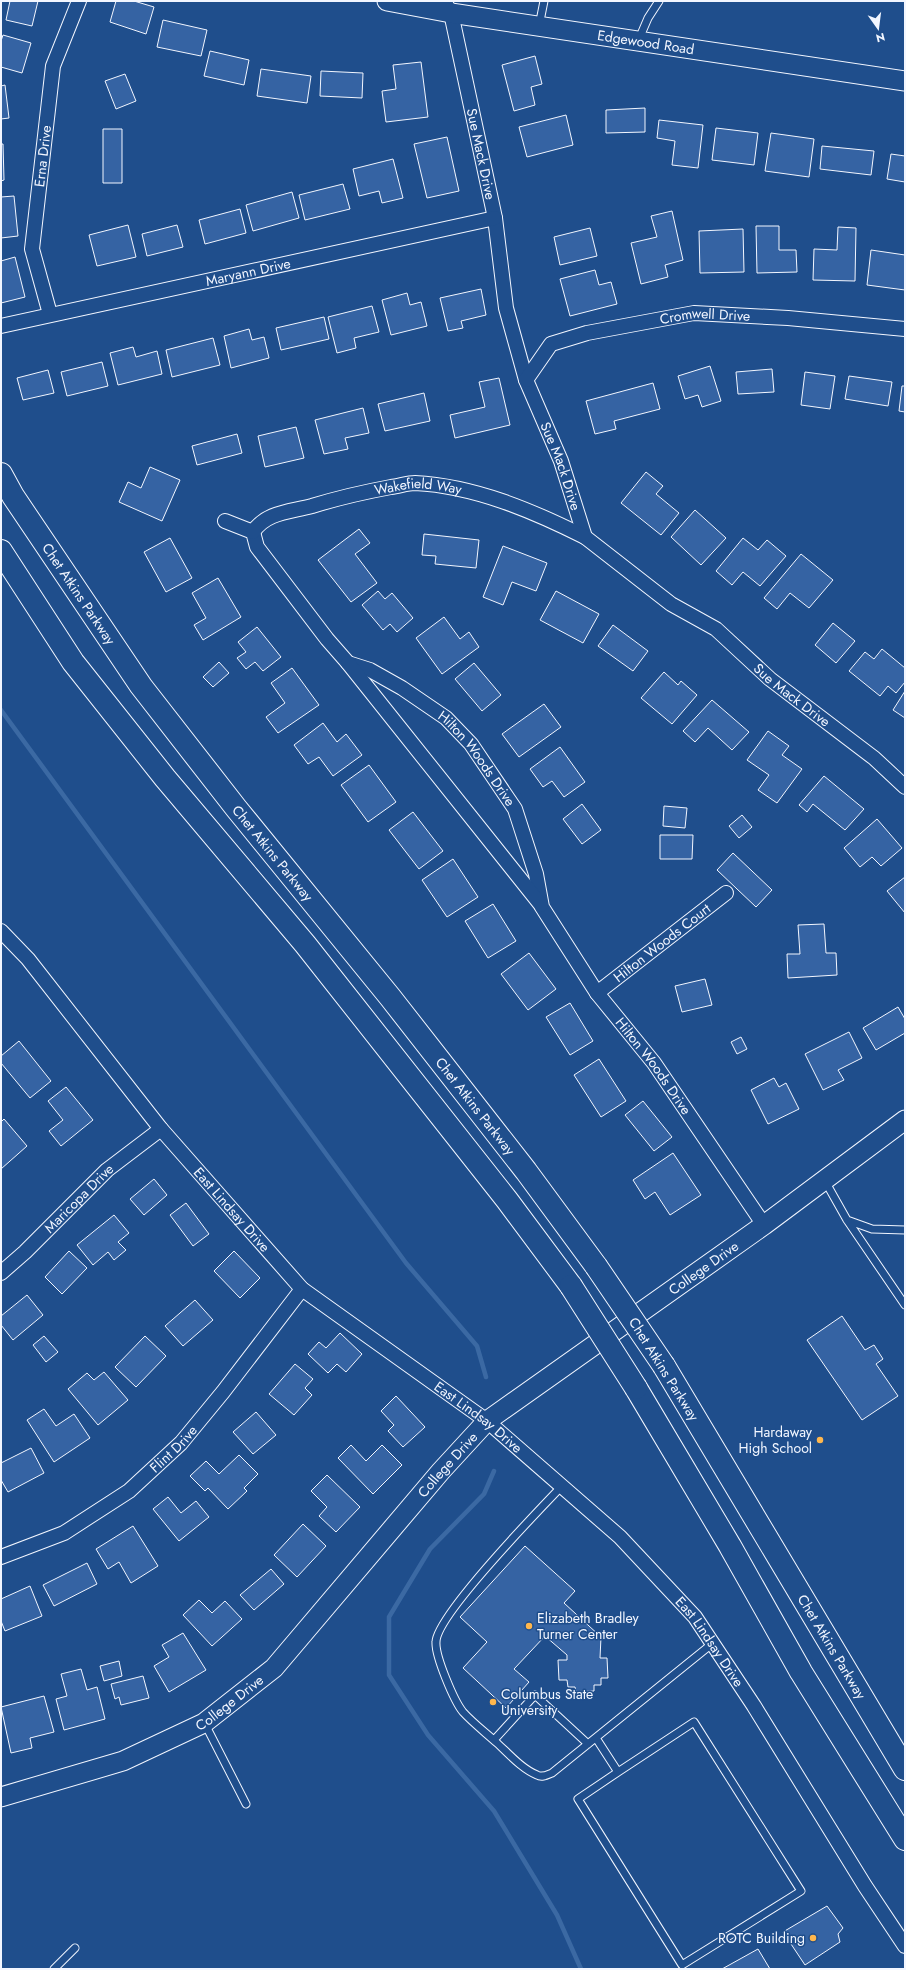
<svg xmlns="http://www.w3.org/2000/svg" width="906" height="1970" font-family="Jost,sans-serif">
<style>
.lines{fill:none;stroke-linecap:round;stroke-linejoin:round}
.stream{stroke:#3b69a3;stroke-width:4.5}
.building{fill:#3563a3;stroke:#f2f6ff}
.lane-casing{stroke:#f2f6ff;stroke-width:9}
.street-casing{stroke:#f2f6ff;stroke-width:16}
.secondary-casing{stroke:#f2f6ff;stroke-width:21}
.highway-casing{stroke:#f2f6ff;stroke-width:24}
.lane{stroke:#1f4e8c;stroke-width:7}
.street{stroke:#1f4e8c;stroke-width:14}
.secondary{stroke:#1f4e8c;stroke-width:19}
.highway{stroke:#1f4e8c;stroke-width:22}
.highway-bridge-casing{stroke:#f2f6ff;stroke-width:24;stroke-linecap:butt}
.highway-bridge{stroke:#1f4e8c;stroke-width:22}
.poi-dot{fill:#ffb74d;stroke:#1f4e8c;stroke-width:1.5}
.labels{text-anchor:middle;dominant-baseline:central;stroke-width:3;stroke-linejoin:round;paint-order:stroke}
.street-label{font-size:14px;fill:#f2f6ff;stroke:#1f4e8c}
.poi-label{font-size:14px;fill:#f2f6ff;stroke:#1f4e8c;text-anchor:end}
</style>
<rect width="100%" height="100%" fill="#1f4e8c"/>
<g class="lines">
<path class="stream" d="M1,710L406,1263L477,1346L486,1377
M494,1471L484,1494L430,1549L389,1617V1675L428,1735L494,1811L557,1915L581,1969"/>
</g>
<path class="building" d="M10,1H38L32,26L6,20Z
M116,1H134L154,7L146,34L110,22Z
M163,20L207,30L201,56L157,47Z
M3,35L31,43L22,73L1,67V41Z
M210,51L249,60L244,85L204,76Z
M535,56L542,84L531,87L535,105L514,111L502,65Z
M421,62L428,117L386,122L382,91L396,89L393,65Z
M261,69L311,76L307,103L257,96Z
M321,71L363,73L362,98L320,96Z
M125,74L136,101L116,109L105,81Z
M5,85L9,118L1,119V86Z
M645,108V132L606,133V110Z
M566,115L573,145L527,157L519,127Z
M659,120L703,125L698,168L672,165L675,141L657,138Z
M716,128L758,133L754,165L712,160Z
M103,129H122V183H103Z
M771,133L814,139L809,177L765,171Z
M447,137L459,191L427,198L414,144Z
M1,144H3L4,180L1,181Z
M822,146L874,151L871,175L820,169Z
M891,154L905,156V182L887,179Z
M393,159L403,198L382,203L379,191L359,196L353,169Z
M343,184L350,209L305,220L299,195Z
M292,192L299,218L253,231L246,205Z
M14,196L18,236L1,238V197Z
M240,209L246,233L205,244L199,220Z
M672,211L683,260L665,265L668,277L641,284L631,243L657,237L651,216Z
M128,225L136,257L97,266L89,235Z
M177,225L183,247L147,256L142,234Z
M756,226H779V250H796L797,272L757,273Z
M838,227L856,228L855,281L813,280L814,249L837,250Z
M590,228L597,256L560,265L554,237Z
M743,229L744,272L700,273L699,231Z
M871,250L905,255V290L867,285Z
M15,257L25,297L1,303V261Z
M595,270L599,285L611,282L617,304L570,316L560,279Z
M481,289L486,315L461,321L463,328L448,331L440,298Z
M407,293L410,305L421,302L427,326L391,335L382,300Z
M372,306L379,332L354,338L356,348L337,353L328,317Z
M324,317L329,339L281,350L276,328Z
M249,329L252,340L264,337L269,358L231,368L224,336Z
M213,338L220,365L172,377L166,350Z
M133,347L136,357L157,351L162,374L118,385L110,353Z
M102,362L108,386L67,396L61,372Z
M710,366L721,401L702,407L698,395L685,399L678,376Z
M772,369L774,392L738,394L736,372Z
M48,370L54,393L23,400L17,378Z
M805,372L835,376L830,409L801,405Z
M849,376L892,382L888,406L845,399Z
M499,378L510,425L455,438L450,415L485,407L479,382Z
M653,383L660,409L614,421L616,429L595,434L586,401Z
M902,386H905V412L899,411Z
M424,393L430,421L385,431L378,404Z
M363,408L369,433L345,438L348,449L324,454L315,420Z
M296,427L304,458L265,467L258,436Z
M237,434L242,453L197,465L192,446Z
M150,467L180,480L162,521L119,502L128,482L141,488Z
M646,472L663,486L656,494L679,513L661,535L621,503Z
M695,510L726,538L701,565L671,537Z
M359,529L370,543L355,554L377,583L351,602L318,560Z
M424,534L479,540L476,568L435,564L436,556L422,555Z
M170,538L192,578L166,592L144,552Z
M743,538L758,550L767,540L786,556L760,586L743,572L732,585L716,571Z
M503,546L547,563L536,591L512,582L503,605L483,597Z
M801,554L833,580L809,608L790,593L777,609L764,598Z
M218,578L241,617L203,640L194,625L206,618L192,593Z
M378,591L385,599L392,593L413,618L397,632L390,624L383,630L362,605Z
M556,591L599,614L583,643L540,620Z
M444,617L460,639L469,632L479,647L442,674L416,638Z
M833,623L855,641L836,663L815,645Z
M613,625L648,651L633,671L598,646Z
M257,627L281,657L263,671L255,662L246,669L237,658L246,652L238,642Z
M882,649L905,668V682L896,693L888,686L880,696L849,671L865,652L874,659Z
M219,662L229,673L213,687L203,677Z
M474,663L501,695L482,711L455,679Z
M292,668L319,705L278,733L266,717L285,703L271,683Z
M664,672L678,685L681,681L697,695L672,724L641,698Z
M905,691V718L893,710Z
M712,700L749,732L732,750L708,728L695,742L683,731Z
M544,704L561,727L519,757L502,734Z
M323,723L337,742L346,734L362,755L333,776L319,757L308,764L294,745Z
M768,731L789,746L782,755L802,769L777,803L758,790L769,775L747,760Z
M560,747L585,782L564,797L552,781L543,787L530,769Z
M369,765L396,802L368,822L341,785Z
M824,776L864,809L845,830L813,804L807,812L799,805Z
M582,804L601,830L582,844L563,819Z
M664,806L687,808L685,828L663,826Z
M413,812L443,851L419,869L389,830Z
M742,815L752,827L739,838L729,826Z
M877,819L902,848L881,866L872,857L860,867L844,848Z
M660,835H693L692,859H660Z
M733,853L772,890L756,907L717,870Z
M453,859L478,897L447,917L422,880Z
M905,877V913L887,891Z
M493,904L516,941L488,958L465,921Z
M824,924L826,953H836L837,975L788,978L787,954H800L798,925Z
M529,953L556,989L528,1010L501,974Z
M705,979L712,1005L682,1012L675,986Z
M570,1003L593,1041L570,1055L546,1017Z
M898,1007L905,1019V1033L876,1050L863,1028Z
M849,1032L862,1058L838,1070L844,1080L823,1090L805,1054Z
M741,1037L747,1049L737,1054L731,1042Z
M19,1041L51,1081L30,1098L1,1063V1056Z
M599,1059L626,1101L601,1117L574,1075Z
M774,1078L779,1087L786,1083L799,1109L768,1124L751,1090Z
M66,1087L93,1120L61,1146L49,1131L63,1120L48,1101Z
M643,1101L672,1137L654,1151L625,1115Z
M4,1119L27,1146L1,1169V1122Z
M673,1153L701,1195L670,1215L655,1192L645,1199L633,1180Z
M154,1179L167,1195L144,1215L130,1199Z
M186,1203L209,1234L193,1246L170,1215Z
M114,1215L129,1233L118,1242L126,1250L114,1260L108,1252L93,1265L77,1245Z
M69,1251L87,1268L62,1294L45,1277Z
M234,1251L260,1278L240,1298L214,1271Z
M27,1295L43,1315L13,1340L1,1325V1316Z
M195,1300L213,1320L183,1346L165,1326Z
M842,1316L865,1350L874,1345L883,1359L876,1364L898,1396L862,1420L807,1340Z
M340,1333L362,1354L346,1372L337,1364L328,1373L308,1354L319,1342L326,1348Z
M44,1336L58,1352L46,1362L33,1345Z
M145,1336L166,1356L136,1387L115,1367Z
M295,1364L313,1379L305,1388L312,1395L294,1415L269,1394Z
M104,1372L128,1400L98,1425L68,1389L87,1373L94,1380Z
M396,1396L425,1427L403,1447L388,1431L394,1425L381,1411Z
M44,1409L56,1426L74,1414L90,1438L54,1462L27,1420Z
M256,1412L276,1435L253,1454L233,1432Z
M351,1445L366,1461L382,1445L402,1465L373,1494L338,1458Z
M31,1448L44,1473L8,1492L1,1480V1463Z
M239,1455L258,1474L244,1488L247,1491L228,1509L208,1488L205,1491L190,1476L206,1461L219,1474Z
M327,1475L360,1507L336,1532L319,1516L327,1507L311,1491Z
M168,1497L181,1513L196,1501L209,1517L179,1541L153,1509Z
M303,1524L326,1546L297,1577L274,1555Z
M133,1526L158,1566L131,1583L119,1562L108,1569L96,1549Z
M525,1546L575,1591L564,1603L601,1637L600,1658H607L608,1678H601V1685H594V1691L576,1692L575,1687H568L567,1680H559L558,1660H567V1655L545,1636L514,1669L529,1682L506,1708L463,1668L487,1642L460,1617Z
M87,1563L97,1584L54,1606L43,1585Z
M271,1569L284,1584L254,1610L240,1595Z
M30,1586L42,1616L5,1631L1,1621V1599Z
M199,1600L212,1613L225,1601L242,1619L212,1646L183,1615Z
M183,1633L206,1670L169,1692L154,1666L169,1657L162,1645Z
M119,1661L122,1676L104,1681L100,1666Z
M81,1669L87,1690L97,1687L105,1719L64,1730L56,1699L67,1696L61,1674Z
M143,1676L149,1698L121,1705L119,1697L115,1699L111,1684Z
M44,1696L54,1732L30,1738L32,1748L11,1753L1,1707Z
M827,1906L843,1928L838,1934L840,1942L805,1965L783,1932Z
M758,1949L770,1969H722Z"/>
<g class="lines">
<defs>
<path id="lane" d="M539,26L544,1
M639,39L648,18L659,1
M825,1181L847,1220L905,1305
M847,1220L872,1229L905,1230
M561,1487C538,1511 436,1616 436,1642C435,1656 454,1701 463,1712C473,1723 486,1733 497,1743C509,1754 522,1769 537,1775C542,1778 547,1775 552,1773L713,1643
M205,1724L246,1804
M596,1738L618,1772L578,1799L682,1965L801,1891L694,1722L618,1772
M494,1740L535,1695L588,1744
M54,1969L75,1948"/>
<g id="street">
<path id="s1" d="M444,1L451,13L495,218L506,308L526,380L561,461L585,537L671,604L716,629L770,679L874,758L905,787"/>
<path id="s2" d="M50,314L32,249L53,66L79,1"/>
<path id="s3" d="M1,326L495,218"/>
<path id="s4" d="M526,380L551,344L587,333L694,313L788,318L905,329"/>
<path id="s5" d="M225,521L253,532L257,547L327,639L348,663L370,670L402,688L446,718L471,744L515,809L536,874L542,907L597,993L654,1063L764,1225"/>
<path id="s6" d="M253,532C266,512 290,512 312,506C338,498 364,492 391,487C399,486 408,483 415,483C475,486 533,511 585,537"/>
<path d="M348,663L541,905"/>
<path id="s7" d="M1,931L28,959L161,1129L302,1289L487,1421L620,1537L695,1617L754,1706L865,1886L905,1946"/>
<path id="s8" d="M597,993L726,893"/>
<path id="s9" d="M1,1273L25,1252L107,1170L161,1129"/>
<path id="s10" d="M1,1557L64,1533L129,1491L181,1443L223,1392L302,1289"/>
</g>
<g id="secondary">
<path id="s11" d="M387,1L451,13L905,81"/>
<path id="s12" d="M1,1797L123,1761L204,1723L274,1668L441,1471L487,1421L764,1225L905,1120"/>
</g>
<g id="highway">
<path id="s13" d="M1,474L13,496L141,686L236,808L390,997L526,1171L596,1266"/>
<path d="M1,551L73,662L165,778L305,944L507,1200L571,1286"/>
<path id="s14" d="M664,1366L905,1769"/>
<path d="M636,1388L730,1546L801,1672L905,1839"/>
</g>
</defs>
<use href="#lane" class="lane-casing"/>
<use href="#street" class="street-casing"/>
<use href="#secondary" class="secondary-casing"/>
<use href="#highway" class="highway-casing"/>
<use href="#lane" class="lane"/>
<use href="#street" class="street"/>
<use href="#secondary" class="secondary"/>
<use href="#highway" class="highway"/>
<defs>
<path id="highway-bridge" d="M596,1266L664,1366
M571,1286L636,1388"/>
</defs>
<use href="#highway-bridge" class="highway-bridge-casing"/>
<use href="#highway-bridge" class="highway-bridge"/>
</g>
<g class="poi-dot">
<circle cx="820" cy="1440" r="4"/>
<circle cx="529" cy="1626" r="4"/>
<circle cx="493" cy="1702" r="4"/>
<circle cx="813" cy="1938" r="4"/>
</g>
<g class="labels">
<g class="street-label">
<text stroke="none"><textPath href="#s11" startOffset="262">Edgewood Road</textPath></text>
<text stroke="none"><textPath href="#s1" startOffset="158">Sue Mack Drive</textPath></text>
<text stroke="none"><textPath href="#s2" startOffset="161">Erna Drive</textPath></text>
<text stroke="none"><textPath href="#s3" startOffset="253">Maryann Drive</textPath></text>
<text stroke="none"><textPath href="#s4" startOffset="201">Cromwell Drive</textPath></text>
<text stroke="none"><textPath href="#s1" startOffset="482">Sue Mack Drive</textPath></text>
<text stroke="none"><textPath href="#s6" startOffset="175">Wakefield Way</textPath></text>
<text stroke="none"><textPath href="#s13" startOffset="143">Chet Atkins Parkway</textPath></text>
<text stroke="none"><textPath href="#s1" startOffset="818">Sue Mack Drive</textPath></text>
<text stroke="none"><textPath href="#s5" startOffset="357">Hilton Woods Drive</textPath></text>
<text stroke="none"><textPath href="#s13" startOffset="467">Chet Atkins Parkway</textPath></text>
<text stroke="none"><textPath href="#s8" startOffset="82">Hilton Woods Court</textPath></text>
<text stroke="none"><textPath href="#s5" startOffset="717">Hilton Woods Drive</textPath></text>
<text stroke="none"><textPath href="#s13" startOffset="791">Chet Atkins Parkway</textPath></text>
<text stroke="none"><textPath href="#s9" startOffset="108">Maricopa Drive</textPath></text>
<text stroke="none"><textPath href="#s7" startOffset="362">East Lindsay Drive</textPath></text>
<text stroke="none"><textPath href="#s12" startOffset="897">College Drive</textPath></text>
<text transform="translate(664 1369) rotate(58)">Chet Atkins Parkway</text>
<text stroke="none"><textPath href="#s7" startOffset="686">East Lindsay Drive</textPath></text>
<text stroke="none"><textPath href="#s10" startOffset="206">Flint Drive</textPath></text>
<text stroke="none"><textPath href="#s12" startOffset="573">College Drive</textPath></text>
<text stroke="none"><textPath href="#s7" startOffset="1010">East Lindsay Drive</textPath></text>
<text stroke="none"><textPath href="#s14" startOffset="327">Chet Atkins Parkway</textPath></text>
<text stroke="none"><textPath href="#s12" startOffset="249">College Drive</textPath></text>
</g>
<g class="poi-label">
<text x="812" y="1432">Hardaway<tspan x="812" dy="16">High School</tspan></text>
<text x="537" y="1618" text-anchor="start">Elizabeth Bradley<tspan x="537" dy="16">Turner Center</tspan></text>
<text x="501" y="1694" text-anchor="start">Columbus State<tspan x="501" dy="16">University</tspan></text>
<text x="805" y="1938">ROTC Building</text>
</g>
</g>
<rect width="906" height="1970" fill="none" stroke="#f2f6ff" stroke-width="4"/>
<g transform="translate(878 28) rotate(166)" stroke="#1f4e8c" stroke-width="3" paint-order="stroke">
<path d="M0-3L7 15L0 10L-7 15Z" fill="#f2f6ff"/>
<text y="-6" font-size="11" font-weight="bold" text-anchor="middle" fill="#f2f6ff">N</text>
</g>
</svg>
